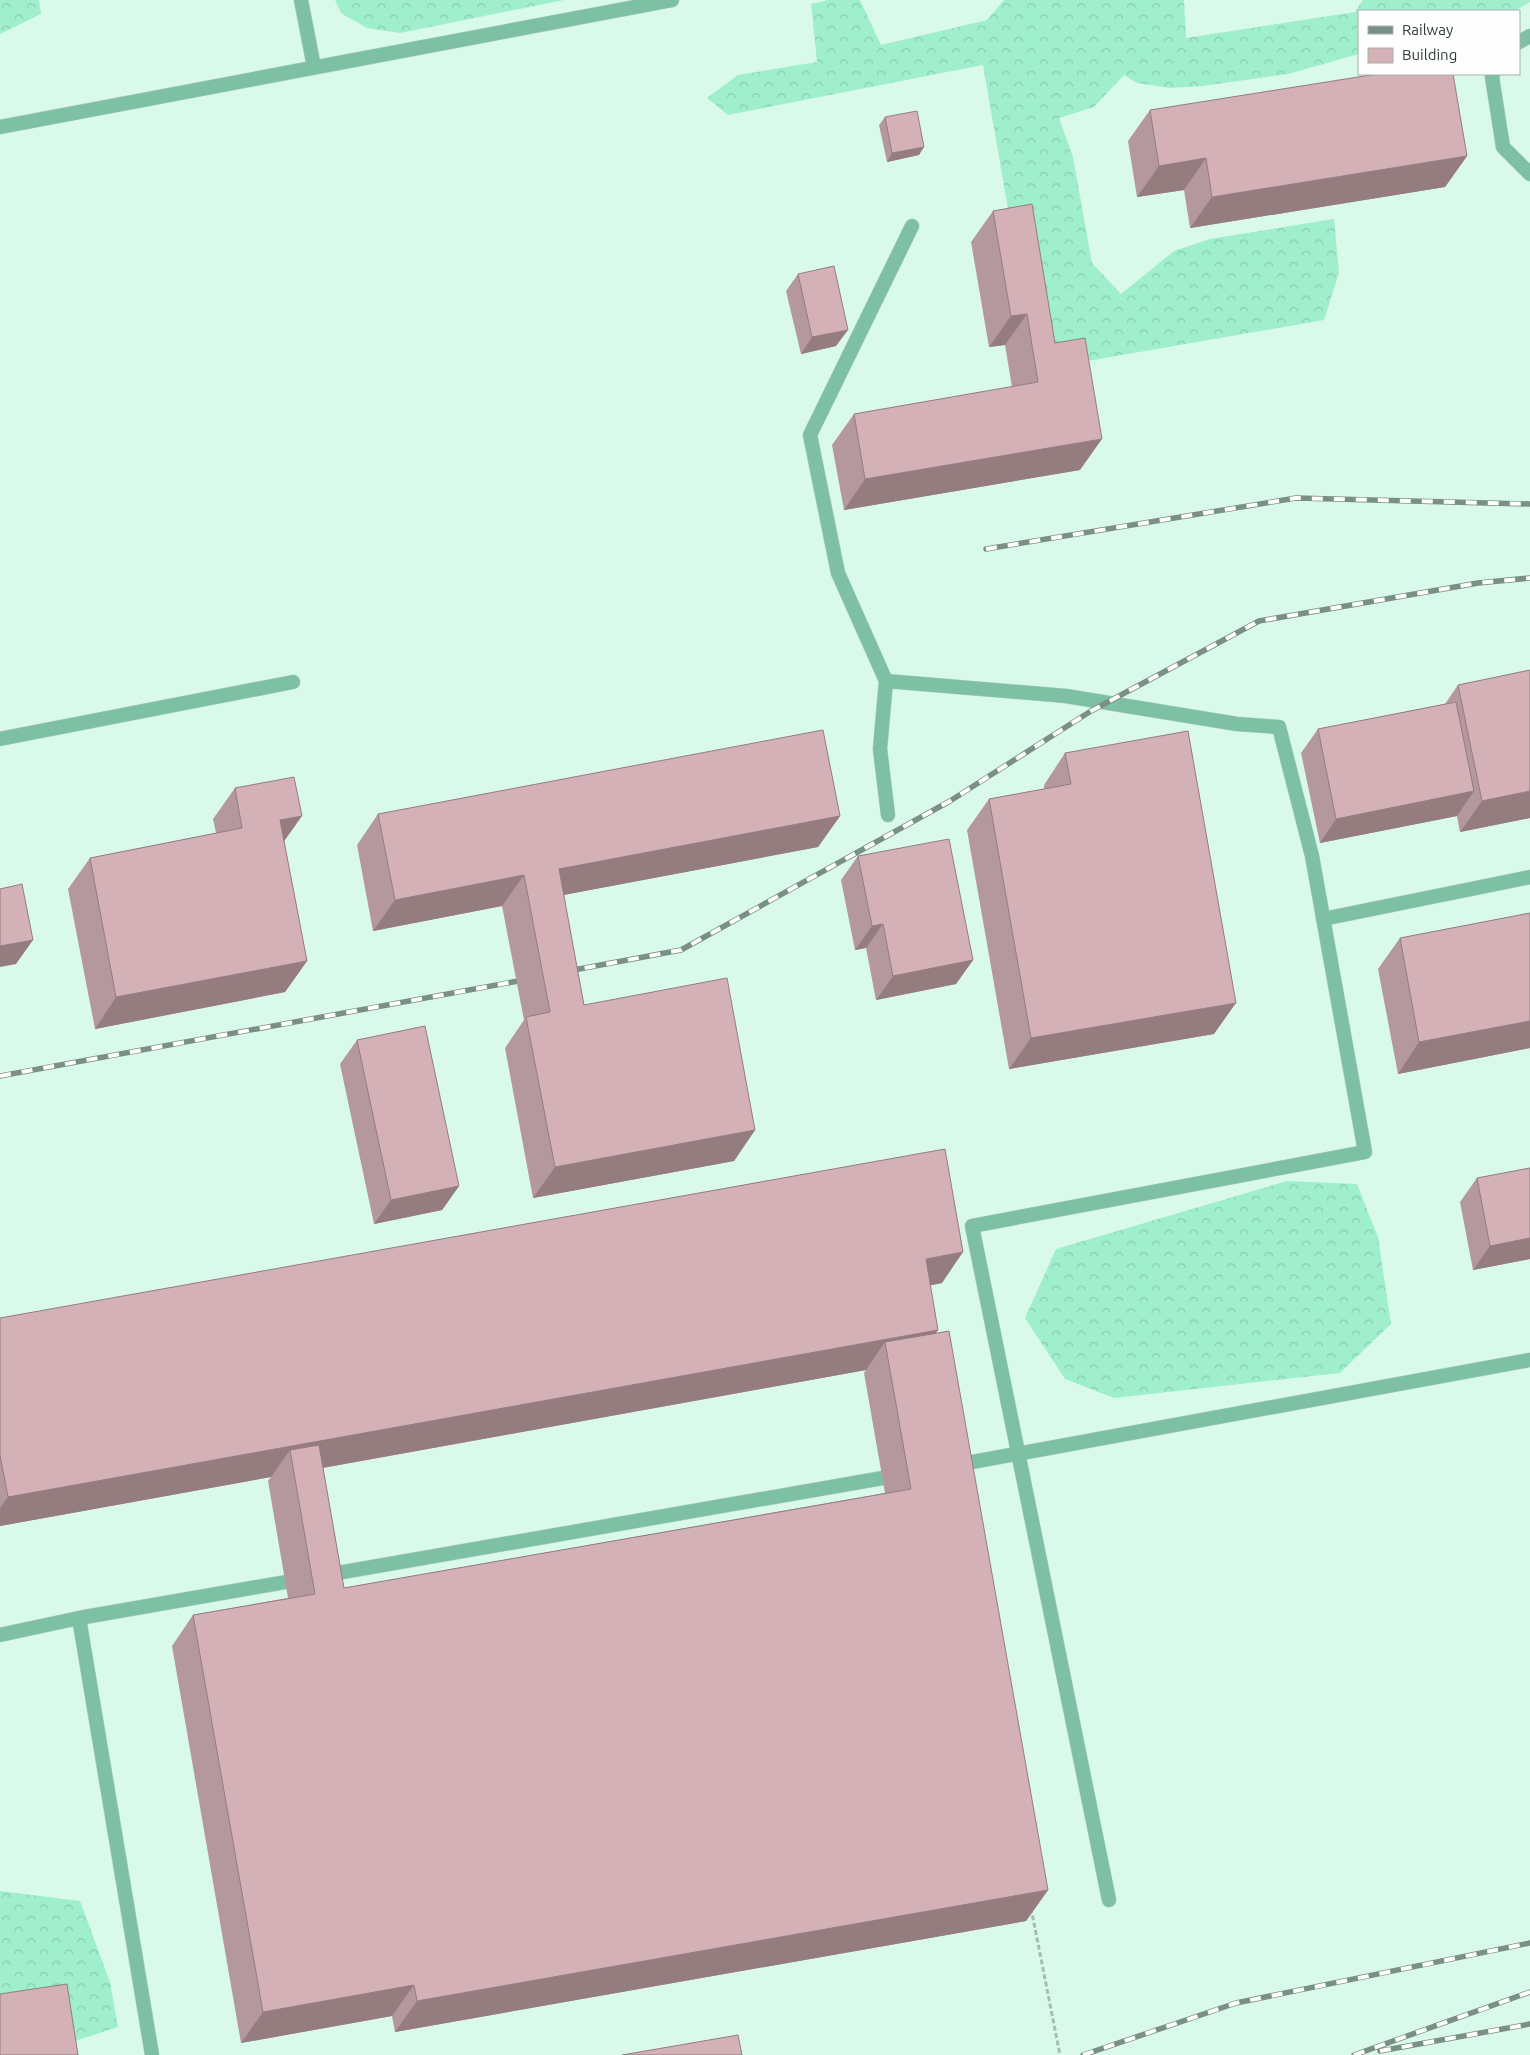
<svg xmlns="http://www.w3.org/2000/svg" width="1530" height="2055" font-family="Ubuntu,sans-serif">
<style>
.forest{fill:url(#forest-crowns)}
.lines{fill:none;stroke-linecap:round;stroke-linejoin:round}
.service-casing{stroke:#b7d4c7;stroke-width:15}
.path{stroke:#a3beb1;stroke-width:3;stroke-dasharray:5 2.5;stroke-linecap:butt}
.service{stroke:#7ec0a4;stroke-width:14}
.rail-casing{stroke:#7a8f85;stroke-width:5.5}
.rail{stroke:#fefefe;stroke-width:4;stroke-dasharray:11;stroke-linecap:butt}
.wall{fill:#b5989d;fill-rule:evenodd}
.shaded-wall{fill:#947c7f}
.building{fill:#d3b1b6;stroke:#947c7f}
</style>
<defs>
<pattern id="forest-crowns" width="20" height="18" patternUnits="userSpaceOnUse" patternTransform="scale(1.25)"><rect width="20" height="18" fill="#9feecc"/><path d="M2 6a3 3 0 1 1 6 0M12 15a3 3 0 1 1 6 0" fill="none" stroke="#89cdb0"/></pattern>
</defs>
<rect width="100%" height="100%" fill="#d9faeb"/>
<path class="forest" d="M0,0H39L41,14L0,34Z
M335,0H564L400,33L367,28L341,13Z
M829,0H860L881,45L987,20L1004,0H1184L1186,38L1355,12L1363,0H1530V2L1515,11H1359V54L1288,74L1202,86L1170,88L1137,83L1124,75L1094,107L1059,118L1073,157L1092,263L1121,294L1174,251L1210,239L1334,219L1339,273L1324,320L1036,370L983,65L728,115L707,98L738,75L817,62L811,4Z
M1287,1181L1357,1184L1378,1237L1391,1324L1340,1373L1114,1398L1065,1379L1025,1318L1056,1249Z
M0,1891L80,1901L110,1982L118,2027L72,2042L0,2016Z"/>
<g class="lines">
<defs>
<path id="service" d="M301,0L314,67
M1519,42L1530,36
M1493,74L1492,77L1503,147L1530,174
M0,127L672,0
M886,681L1066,696L1237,724L1279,727L1312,856L1365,1152L972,1226L1109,1900
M0,739L293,682
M888,815L880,749L886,681L838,573L810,435L912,226
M1323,919L1530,877
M956,1465L1530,1360
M79,1618L152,2055
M0,1635L79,1618L900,1475"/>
</defs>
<use href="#service" class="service-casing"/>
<path class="path" d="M1031,1908L1060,2055"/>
<use href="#service" class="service"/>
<defs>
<path id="rail" d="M986,549L1296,498L1530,504
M563,972L681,950L950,801L1091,711L1259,621L1478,583L1530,578
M0,1076L529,979
M1380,2051L1530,2024
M1083,2055L1236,2003L1530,1943
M1354,2055L1530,1992"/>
</defs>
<use href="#rail" class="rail-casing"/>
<use href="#rail" class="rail"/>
</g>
<path class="wall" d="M1150,110L1467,156L1445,187L1190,228L1184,190L1137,197L1128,141Z
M885,117L919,155L887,162L879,125Z
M993,211L1055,343L1080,470L844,510L832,445L854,414L1012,387L1005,345L989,347L971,242Z
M798,274L836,346L801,354L786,291Z
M1458,685L1530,818L1460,832L1457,816L1320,843L1301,753L1318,729L1445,704Z
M1065,753L1214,1034L1009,1069L967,830L989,799L1044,789V785Z
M235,788L284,841L307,961L285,992L95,1029L68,889L90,858L216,833L213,819Z
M378,814L840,816L818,847L563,895L584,1005L755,1130L734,1161L533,1198L505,1048L524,1020L502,906L373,931L357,845Z
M858,856L973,960L956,984L876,1000L866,948L855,950L841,880Z
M1530,913V1048L1398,1074L1378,969L1400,938Z
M357,1040L459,1186L442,1210L374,1224L340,1064Z
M1530,1168V1259L1473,1270L1460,1202L1477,1178Z
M942,1283L930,1285L938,1330L936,1333L1048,1890L1026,1921L395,2032L392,2016L241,2043L172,1646L193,1615L288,1598L268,1481L271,1477L0,1526V1318ZM866,1370L864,1373L885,1493L344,1588L323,1468Z"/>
<path class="shaded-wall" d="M924,147L919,155L887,162L892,153Z
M1467,156L1445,187L1190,228L1212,197Z
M1206,158L1184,190L1137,197L1159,166Z
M1027,314L1005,345L989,347L1011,316Z
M848,330L836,346L801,354L812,337Z
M1102,439L1080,470L844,510L865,479Z
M1474,791L1457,816L1320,843L1336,819Z
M1530,791V818L1460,832L1482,801Z
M302,816L280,847V820Z
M840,816L818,847L537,900L559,869Z
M524,875L502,906L373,931L395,900Z
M883,924L866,948L855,950L872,926Z
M33,940L16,964L0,967V946Z
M973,960L956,984L876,1000L893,976Z
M307,961L285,992L95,1029L116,997Z
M1236,1003L1214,1034L1009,1069L1031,1038Z
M1530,1021V1048L1398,1074L1419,1042Z
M755,1130L734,1161L533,1198L555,1167Z
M459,1186L442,1210L374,1224L391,1200Z
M1530,1238V1259L1473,1270L1490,1246Z
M963,1252L942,1283L904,1291L926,1259Z
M938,1330L916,1361L885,1342L866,1370L294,1473L290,1450L271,1477L0,1526V1508L8,1497Z
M1048,1890L1026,1921L395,2032L417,2001Z
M414,1985L392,2016L241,2043L263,2012Z"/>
<path class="building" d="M1377,74H1453L1467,156L1212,197L1206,158L1159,166L1150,110Z
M917,111L924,147L892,153L885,117Z
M1032,204L1055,343L1085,338L1102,439L865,479L854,414L1038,382L1027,314L1011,316L993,211Z
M834,266L848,330L812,337L798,274Z
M1530,670V791L1482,801L1458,685Z
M1456,702L1474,791L1336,819L1318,729Z
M823,730L840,816L559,869L584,1005L727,978L755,1130L555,1167L526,1017L550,1012L524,875L395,900L378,814Z
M1188,731L1236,1003L1031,1038L989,799L1071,784L1065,753Z
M294,777L302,816L280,820L307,961L116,997L90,858L242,828L235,788Z
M949,839L973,960L893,976L883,924L872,926L858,856Z
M22,884L33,940L0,946V889Z
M1530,913V1021L1419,1042L1400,938Z
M425,1026L459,1186L391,1200L357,1040Z
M945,1149L963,1252L926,1259L938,1330L8,1497L0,1455V1318Z
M1530,1168V1238L1490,1246L1477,1178Z
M949,1331L1048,1890L417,2001L414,1985L263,2012L193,1615L315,1594L290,1450L319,1445L344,1588L911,1489L885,1342Z
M67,1984L78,2055H0V1994Z
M738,2035L742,2055H622Z"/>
<rect x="1358" y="10" width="162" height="65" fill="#fefefe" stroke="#abb0ae"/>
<rect x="1368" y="26" width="25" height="8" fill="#7a8f85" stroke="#abb0ae"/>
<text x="1402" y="35" font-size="15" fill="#2e3b35">Railway</text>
<rect x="1368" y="48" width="25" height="15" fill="#d3b1b6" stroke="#abb0ae"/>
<text x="1402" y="60" font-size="15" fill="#2e3b35">Building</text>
</svg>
